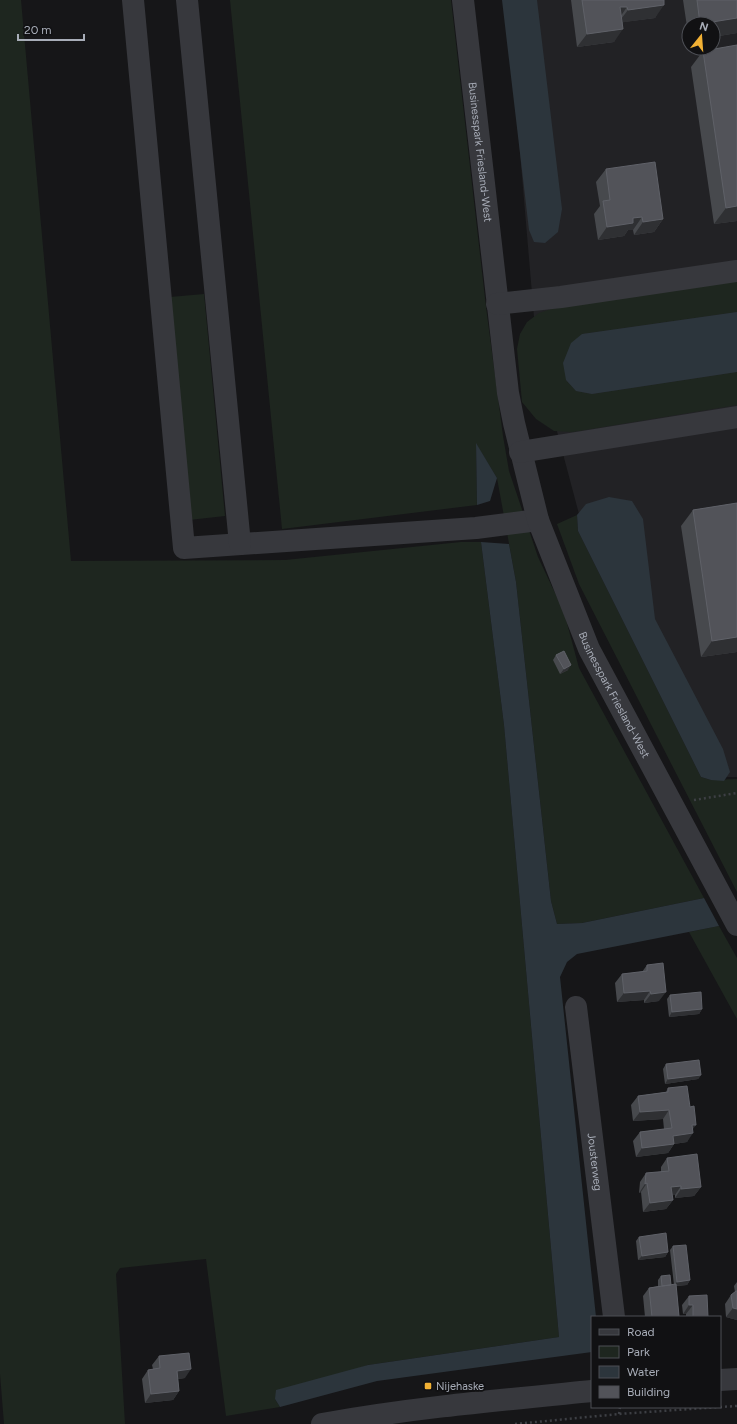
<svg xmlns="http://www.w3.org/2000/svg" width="737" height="1424" font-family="Figtree,sans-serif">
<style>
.built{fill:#222225;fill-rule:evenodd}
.green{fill:#1e261f}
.water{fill:#2c353c}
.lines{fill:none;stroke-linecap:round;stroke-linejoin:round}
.path{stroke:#3d3f44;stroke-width:2.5;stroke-dasharray:2 3;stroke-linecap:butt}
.minor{stroke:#37383d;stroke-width:22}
.wall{fill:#47494d}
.shaded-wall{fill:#2f3033}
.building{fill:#525359;stroke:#5f6168}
.poi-dot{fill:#f2b134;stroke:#111113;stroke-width:1.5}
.labels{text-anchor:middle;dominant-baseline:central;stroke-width:3.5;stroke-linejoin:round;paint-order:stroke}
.street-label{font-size:11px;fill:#a8adb8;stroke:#111113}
.poi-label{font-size:11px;fill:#a8adb8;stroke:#111113;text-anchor:start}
</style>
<rect width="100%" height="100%" fill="#161618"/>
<path class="built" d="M507,0H737V777H713L579,514L554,420L534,317ZM689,24H713V48H689Z"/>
<path class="green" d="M0,0H21L71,561L285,560L461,542H481L504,725L559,1337L368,1365L275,1399L280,1407L226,1416L206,1259L120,1268L116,1274L125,1424H4L0,1374Z
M230,0H451L486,307L503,436L509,471L538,557L564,612L579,668L704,898L582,923L557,924L551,901L516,582L497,478L476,444L477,505L282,529Z
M737,280V312L582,334L566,380L576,391L592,394L737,372V405L573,432L554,431L536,419L522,402L517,349L520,334L527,322L539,313L551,309Z
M204,294L225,516L189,520L170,297Z
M577,515L578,531L701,777L711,780L737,779V892L579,584L557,524Z
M719,926L737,958V1019L689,932Z"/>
<path class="water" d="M502,0H537L562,209L558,232L545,243L534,242L529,230Z
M737,312V372L592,394L576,391L566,380L563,363L571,343L582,334Z
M476,443L497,478L490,501L477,505Z
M609,497L632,501L643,519L655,619L723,749L730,772L724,781L711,780L701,777L578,531L577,515L586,504Z
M481,542L509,544L516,582L551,901L557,924L582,923L704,898L719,926L577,954L567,962L560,977L596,1317H592V1352L377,1381L280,1407L275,1399L276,1390L368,1365L559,1337L504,725Z"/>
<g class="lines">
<path class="path" d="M694,800L737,793
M720,1407L737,1406
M619,1414L620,1407
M515,1424L619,1414L719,1407"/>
<g class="minor">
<path d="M133,0L184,548L476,528L538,520"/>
<path d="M187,0L240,544"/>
<path id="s1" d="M463,0L508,393L514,423L538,520L589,649L737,925"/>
<path d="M497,304L561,297L737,271"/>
<path d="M520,452L737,417"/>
<path id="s2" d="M576,1007L614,1317"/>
<path d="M720,1380L737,1379"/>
<path d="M322,1424C411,1408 501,1400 592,1391"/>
</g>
</g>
<path class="wall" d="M571,0H664L655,18L623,22L614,42L577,47Z
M683,0H737V33L713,37V24H689V40Z
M737,45V221L714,224L691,67L703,51Z
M606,169L663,219L654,232L634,235L633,230H628L624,236L598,240L594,214L600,206L596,182Z
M737,503V652L701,657L681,526L693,510Z
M556,655L568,670L560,674L553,660Z
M647,965L659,1001L644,1003V1000L617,1002L615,983L622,974L642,972Z
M670,995L702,1009L699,1014L669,1017L667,999Z
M666,1064L701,1075L698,1079L665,1084L663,1069Z
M668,1088L693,1129L687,1142L674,1144L668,1153L636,1157L633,1141L640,1132L664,1129L663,1119L633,1121L631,1105L638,1096L666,1092Z
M667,1158L701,1187L694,1196L675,1198V1195H672L673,1200L666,1209L643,1212L641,1192L639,1193L640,1182L646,1173L661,1172V1167Z
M639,1237L668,1252L665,1257L638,1260L636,1241Z
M673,1246L690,1280L687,1285L676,1286L679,1316L678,1317H645L643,1296L649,1288L658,1286V1280L661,1276L671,1285H674L670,1250Z
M737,1282V1320L726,1317L725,1304L731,1295L735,1292L734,1286Z
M689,1296L708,1317H686V1314H683L682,1305Z
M159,1356L185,1378L178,1379L179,1391L173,1400L145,1403L142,1379L148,1370L153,1369L152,1365Z"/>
<path class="shaded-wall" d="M664,5L655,18L618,23L628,10Z
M620,7H627L618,20Z
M737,18V33L713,37V24H700Z
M623,29L614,42L577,47L587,34Z
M737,206V221L714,224L726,208Z
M642,217L633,230H628L624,236L598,240L607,227L633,218Z
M663,219L654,232L634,235L643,222Z
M737,637V652L701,657L712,641Z
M571,665L568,670L560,674L564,669Z
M650,991L644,1000L617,1002L624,993Z
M666,992L659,1001L644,1003L651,994Z
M702,1009L699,1014L669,1017L672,1012Z
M701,1075L698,1079L665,1084L668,1079Z
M669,1110L663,1119L633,1121L640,1112Z
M692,1125H696L690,1133H693L687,1142L667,1145L673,1136Z
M674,1144L668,1153L636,1157L642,1148Z
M647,1183L641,1192L639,1193L645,1184Z
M681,1186L675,1195L665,1196L671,1187Z
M701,1187L694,1196L675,1198L681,1189Z
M673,1200L666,1209L643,1212L650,1203Z
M668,1252L665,1257L638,1260L642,1256Z
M690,1280L687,1285L674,1286L677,1282Z
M689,1305H693L686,1314H683Z
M733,1308L737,1309V1320L726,1317Z
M191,1369L185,1378L171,1380L177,1371Z
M179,1391L173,1400L145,1403L151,1394Z"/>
<path class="building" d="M582,0H664V5L628,10L627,7H620L623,29L587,34Z
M697,0H737V18L700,24Z
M737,45V206L726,208L703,51Z
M655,162L663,219L643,222L642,217L633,218V223L607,227L603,201L610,200L606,169Z
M737,503V637L712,641L693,510Z
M564,651L571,665L564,669L556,655Z
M663,963L666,992L651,994L650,991L624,993L622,974L647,971V965Z
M701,992L702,1009L672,1012L670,995Z
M699,1060L701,1075L668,1079L666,1064Z
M687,1086L690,1107L694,1106L695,1115L696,1125H692L693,1133L673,1136L674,1144L642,1148L640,1132L672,1128L669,1110L640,1112L638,1096L668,1092V1088Z
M697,1154L701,1187L681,1189V1186L671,1187L673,1200L650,1203L647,1183L645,1184L646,1173L669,1171L667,1158Z
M666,1233L668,1252L642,1256L639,1237Z
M686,1245L690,1280L677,1282L673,1246Z
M670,1275L671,1285L662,1286L661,1276Z
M676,1284L679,1316L673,1317H652L649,1288Z
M736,1291H737V1309L733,1308L731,1295Z
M707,1295L708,1317H693V1305H689V1296Z
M189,1353L191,1369L177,1371L179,1391L151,1394L148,1370L160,1368L159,1356Z"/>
<rect class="poi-dot" x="424" y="1382" width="8" height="8" rx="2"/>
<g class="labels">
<g class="street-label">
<text stroke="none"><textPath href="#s1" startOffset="153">Businesspark Friesland-West</textPath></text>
<text stroke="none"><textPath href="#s1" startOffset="717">Businesspark Friesland-West</textPath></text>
<text stroke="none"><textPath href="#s2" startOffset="156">Jousterweg</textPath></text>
</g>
<g class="poi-label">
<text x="436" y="1386">Nijehaske</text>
</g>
</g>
<rect x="591" y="1316" width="130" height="92" fill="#111113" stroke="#4d4f55"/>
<rect x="599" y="1329" width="20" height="6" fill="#37383d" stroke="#4d4f55"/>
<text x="627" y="1336" font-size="12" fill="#a8adb8">Road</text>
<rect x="599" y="1346" width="20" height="12" fill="#1e261f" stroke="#4d4f55"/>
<text x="627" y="1356" font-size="12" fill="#a8adb8">Park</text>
<rect x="599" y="1366" width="20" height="12" fill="#2c353c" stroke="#4d4f55"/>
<text x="627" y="1376" font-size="12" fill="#a8adb8">Water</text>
<rect x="599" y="1386" width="20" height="12" fill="#525359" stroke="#4d4f55"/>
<text x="627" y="1396" font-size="12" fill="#a8adb8">Building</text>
<g transform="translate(701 36) rotate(17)"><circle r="19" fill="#111113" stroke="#4d4f55"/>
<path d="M0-3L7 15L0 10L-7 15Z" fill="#f2b134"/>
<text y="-6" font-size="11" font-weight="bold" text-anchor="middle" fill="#a8adb8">N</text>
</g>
<path d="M18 34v6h66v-6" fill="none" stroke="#a8adb8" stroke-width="2"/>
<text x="24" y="34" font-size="12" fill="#a8adb8" stroke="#111113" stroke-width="3" paint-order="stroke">20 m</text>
</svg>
